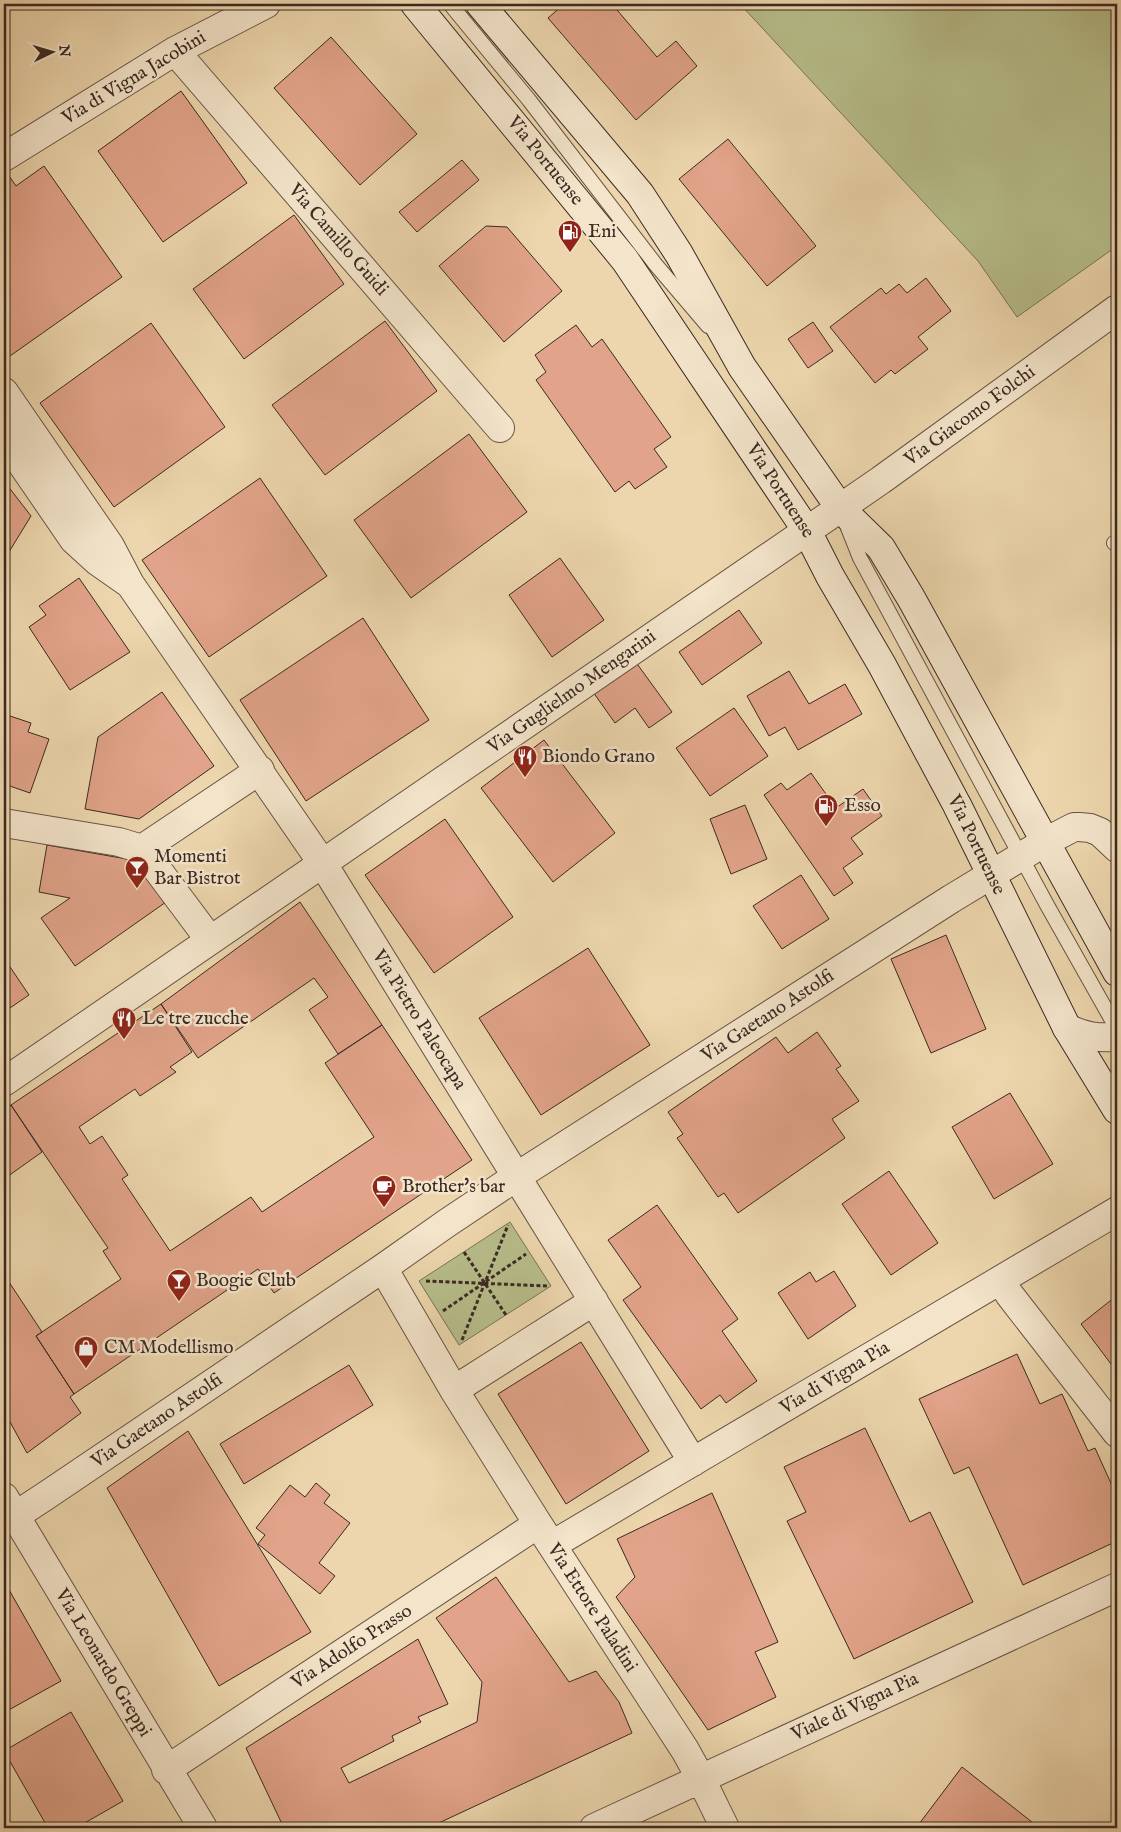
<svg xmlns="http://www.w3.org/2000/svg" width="1121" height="1832" font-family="'IM FELL English',serif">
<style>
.green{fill:#b7be8b;stroke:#787457}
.building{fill:#e1a389;stroke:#3a2923}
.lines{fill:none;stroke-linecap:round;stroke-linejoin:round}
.service-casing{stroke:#675446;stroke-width:16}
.minor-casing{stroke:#675446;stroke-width:30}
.secondary-casing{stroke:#3a2923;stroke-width:30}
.path{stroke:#3a2923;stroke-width:3;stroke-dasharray:4 2.5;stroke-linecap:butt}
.service{stroke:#f3e4ca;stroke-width:14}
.minor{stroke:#f3e4ca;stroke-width:28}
.secondary{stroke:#f3e4ca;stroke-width:28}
.labels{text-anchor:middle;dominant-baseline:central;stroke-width:5;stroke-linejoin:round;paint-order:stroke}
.street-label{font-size:19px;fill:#3a2923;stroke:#f3e4ca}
.poi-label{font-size:19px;fill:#3a2923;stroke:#f3e4ca;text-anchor:start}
</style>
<rect width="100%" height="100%" fill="#edd6ad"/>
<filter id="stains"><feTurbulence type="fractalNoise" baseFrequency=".004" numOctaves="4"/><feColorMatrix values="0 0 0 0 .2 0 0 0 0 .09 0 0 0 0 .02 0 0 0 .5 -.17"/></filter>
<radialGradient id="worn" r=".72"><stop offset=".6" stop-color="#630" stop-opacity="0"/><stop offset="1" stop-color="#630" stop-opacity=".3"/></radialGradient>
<path class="green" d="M740,4H1117V246L1017,317L978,261Z
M510,1222L551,1286L459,1345L419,1281Z"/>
<path class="building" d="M564,4H612L657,57L676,41L697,66L636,120L548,18Z
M331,37L417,134L360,185L274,88Z
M181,91L247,183L163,242L98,151Z
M728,139L816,246L767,286L679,179Z
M462,160L479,180L417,232L399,212Z
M44,166L122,277L10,356L4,347V175L7,173L16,186Z
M294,215L344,284L244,359L193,289Z
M486,226L507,227L562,291L504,342L439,266Z
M926,278L951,311L918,337L928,349L895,374L891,370L875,383L830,327L881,288L886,294L899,284L907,293Z
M385,321L437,391L325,475L272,405Z
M813,322L833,351L808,368L788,339Z
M151,323L225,427L114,507L40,403Z
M576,325L592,347L602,339L671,437L654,449L667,467L635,489L629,481L615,492L536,380L546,372L535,355Z
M469,434L527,512L411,598L354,520Z
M260,478L327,576L209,657L142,560Z
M4,481L31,516L4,560Z
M560,558L604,620L552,657L509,595Z
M79,578L130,652L70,690L29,627L46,615L39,606Z
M739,610L762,643L702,685L679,652Z
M363,618L429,720L306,801L240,700Z
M635,661L672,712L649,728L635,708L615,723L593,692Z
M789,671L809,704L845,684L862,714L798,750L785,727L769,736L747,696Z
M162,692L214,766L139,819L85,809L98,737Z
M734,708L768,756L710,796L676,748Z
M4,714L31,723L28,732L49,739L30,793L4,784Z
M544,740L615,833L553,882L481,788Z
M811,773L836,808L863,789L882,816L851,838L863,854L843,868L853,883L834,896L764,795L781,783L787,790Z
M745,805L767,859L731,874L710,819Z
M445,819L513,917L434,973L365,875Z
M47,845L138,861L166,902L75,966L41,918L70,898L39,892Z
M801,875L829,919L782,949L753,906Z
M300,902L382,1025L338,1054L309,1010L328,997L314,978L198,1058L161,1004Z
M946,935L986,1029L931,1053L891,959Z
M588,948L650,1045L541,1115L479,1018Z
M4,958L29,995L4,1012Z
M161,1004L192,1052L170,1067L176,1072L140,1096L135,1089L79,1127L90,1144L102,1136L128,1175L122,1179L170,1251L251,1197L262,1212L374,1137L325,1063L382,1025L472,1160L274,1293L258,1269L74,1394L36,1336L121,1279L103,1251L108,1248L11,1105Z
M817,1032L841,1066L836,1069L859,1101L832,1119L845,1138L738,1213L724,1193L718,1197L677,1138L683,1134L668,1112L776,1037L788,1053Z
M1010,1093L1053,1164L994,1199L952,1127Z
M11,1105L42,1152L4,1179V1110Z
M889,1171L938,1243L891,1275L842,1204Z
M657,1205L738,1319L722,1331L757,1381L726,1403L720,1395L701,1409L623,1300L641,1287L608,1240Z
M834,1271L856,1306L808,1339L778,1293L810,1272L816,1282Z
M5,1276L42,1332L36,1336L74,1394L70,1397L81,1413L27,1453L4,1411V1277Z
M1115,1297L1117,1300V1372L1081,1324Z
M581,1342L649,1451L566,1504L498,1394Z
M1017,1354L1040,1404L1062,1394L1088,1451L1095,1448L1114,1490L1117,1488V1541L1023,1585L969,1467L954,1474L919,1399Z
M349,1365L373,1405L244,1484L220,1444Z
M865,1428L910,1522L930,1512L973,1602L854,1659L787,1521L806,1512L784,1467Z
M188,1431L311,1632L219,1686L107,1488Z
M316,1483L330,1495L324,1503L350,1523L319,1563L335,1576L320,1594L258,1544L265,1535L256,1528L290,1485L305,1497Z
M712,1493L778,1642L755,1652L776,1697L708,1730L616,1597L635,1577L617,1539Z
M496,1577L569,1682L596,1671L619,1702L632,1733L428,1828H272L282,1824L246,1748L418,1639L448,1704L418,1717L421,1722L392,1736L394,1741L341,1768L349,1783L477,1722L482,1682L436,1618Z
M4,1587L8,1588L61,1681L5,1712L4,1709Z
M71,1712L123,1801L76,1828H48L4,1751Z
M962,1767L1037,1826L1035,1828H916Z"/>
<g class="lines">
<defs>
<path id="service" d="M450,4L529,100L656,265L708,326
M846,523L860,558L1047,905L1117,1029
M1114,543L1117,542"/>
<path id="minor" d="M175,51L500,428
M4,157L175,51L266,4
M4,392L110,546L130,584L323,864L693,1462
M4,438L74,540L97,561L127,582
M4,823L119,842L142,849
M142,849L260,770
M142,849L210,940
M1067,1028C1085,1037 1097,1038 1117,1037
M4,1082L881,480L1117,309
M383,1268L454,1390L538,1524L685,1750L701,1779L725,1828
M1009,1294L1117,1433
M454,1390L594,1301
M4,1497L203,1828
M4,1521L15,1516L47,1495L383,1268L447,1223L516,1177L951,899L1045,842L1074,827H1079L1090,828L1100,832L1117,848
M552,1545L1117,1211
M166,1770L538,1524
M594,1828L1117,1587"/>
<path id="secondary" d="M415,4L625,260L807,531L830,576L882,665L957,805L1067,1028L1117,1110
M480,4L640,194L679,254L742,367L840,508L881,548L911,598L1117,972"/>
</defs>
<use href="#service" class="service-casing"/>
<use href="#minor" class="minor-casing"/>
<use href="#secondary" class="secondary-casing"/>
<path class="path" d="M464,1252L506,1315
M426,1281L548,1286
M443,1311L526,1254
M462,1340L508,1225"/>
<use href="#service" class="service"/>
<use href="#minor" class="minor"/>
<use href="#secondary" class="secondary"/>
</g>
<defs>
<symbol id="fuel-pin" viewBox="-11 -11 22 30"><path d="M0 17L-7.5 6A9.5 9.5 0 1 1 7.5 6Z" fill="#8f2418" stroke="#f3e4ca"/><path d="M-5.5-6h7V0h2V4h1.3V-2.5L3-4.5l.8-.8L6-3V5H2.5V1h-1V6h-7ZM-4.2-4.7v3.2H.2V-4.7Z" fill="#fff"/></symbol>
<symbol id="restaurant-pin" viewBox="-11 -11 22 30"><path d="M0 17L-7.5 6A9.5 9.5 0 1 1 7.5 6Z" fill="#8f2418" stroke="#f3e4ca"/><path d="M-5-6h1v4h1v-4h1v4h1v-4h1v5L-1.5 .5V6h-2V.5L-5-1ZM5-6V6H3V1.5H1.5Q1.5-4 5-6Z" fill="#fff"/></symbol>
<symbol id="bar-pin" viewBox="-11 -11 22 30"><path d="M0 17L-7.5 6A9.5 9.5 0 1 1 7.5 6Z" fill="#8f2418" stroke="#f3e4ca"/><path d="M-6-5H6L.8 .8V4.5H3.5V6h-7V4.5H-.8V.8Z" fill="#fff"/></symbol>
<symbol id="cafe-pin" viewBox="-11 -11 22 30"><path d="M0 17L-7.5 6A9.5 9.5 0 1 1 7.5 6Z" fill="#8f2418" stroke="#f3e4ca"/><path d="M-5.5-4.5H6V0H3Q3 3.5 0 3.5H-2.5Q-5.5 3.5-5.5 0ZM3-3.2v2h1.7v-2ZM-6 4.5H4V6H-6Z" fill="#fff"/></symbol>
<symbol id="shop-pin" viewBox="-11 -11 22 30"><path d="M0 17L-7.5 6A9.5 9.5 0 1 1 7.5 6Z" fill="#8f2418" stroke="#f3e4ca"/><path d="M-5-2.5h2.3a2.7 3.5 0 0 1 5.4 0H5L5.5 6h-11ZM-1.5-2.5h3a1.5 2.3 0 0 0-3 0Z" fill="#fff"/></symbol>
</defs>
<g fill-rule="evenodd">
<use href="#fuel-pin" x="556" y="218" width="28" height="38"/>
<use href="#restaurant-pin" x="511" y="743" width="28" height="38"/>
<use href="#fuel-pin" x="812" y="792" width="28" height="38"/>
<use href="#bar-pin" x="123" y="854" width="28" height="38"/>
<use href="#restaurant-pin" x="110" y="1005" width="28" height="38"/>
<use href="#cafe-pin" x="370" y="1173" width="28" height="38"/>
<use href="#bar-pin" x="165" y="1267" width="28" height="38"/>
<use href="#shop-pin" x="72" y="1334" width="28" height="38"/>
</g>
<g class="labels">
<g class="street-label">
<text transform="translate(134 78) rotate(-31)">Via di Vigna Jacobini</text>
<text transform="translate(545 161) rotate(51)">Via Portuense</text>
<text transform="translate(338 240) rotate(49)">Via Camillo Guidi</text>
<text transform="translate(970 416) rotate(-36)">Via Giacomo Folchi</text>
<text transform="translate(780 491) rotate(57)">Via Portuense</text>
<text transform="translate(572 692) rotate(-35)">Via Guglielmo Mengarini</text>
<text transform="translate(976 845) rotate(64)">Via Portuense</text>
<text transform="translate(768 1016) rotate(-33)">Via Gaetano Astolfi</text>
<text transform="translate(419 1020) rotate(58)">Via Pietro Paleocapa</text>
<text transform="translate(835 1378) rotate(-31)">Via di Vigna Pia</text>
<text transform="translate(157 1421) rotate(-34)">Via Gaetano Astolfi</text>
<text transform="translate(592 1608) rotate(57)">Via Ettore Paladini</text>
<text transform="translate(352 1647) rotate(-33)">Via Adolfo Prasso</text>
<text transform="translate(103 1663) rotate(59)">Via Leonardo Greppi</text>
<text transform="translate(855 1707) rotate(-25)">Viale di Vigna Pia</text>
</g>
<g class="poi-label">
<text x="588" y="232">Eni</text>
<text x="542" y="757">Biondo Grano</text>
<text x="844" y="806">Esso</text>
<text x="154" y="857">Momenti<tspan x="154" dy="22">Bar Bistrot</tspan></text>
<text x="142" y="1019">Le tre zucche</text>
<text x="402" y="1187">Brother's bar</text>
<text x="196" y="1281">Boogie Club</text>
<text x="104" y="1348">CM Modellismo</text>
</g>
</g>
<rect width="1121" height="1832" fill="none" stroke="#edd6ad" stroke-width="20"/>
<rect x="5" y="5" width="1111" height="1822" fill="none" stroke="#3a2923" stroke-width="2.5"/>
<rect x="10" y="10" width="1101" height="1812" fill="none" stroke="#3a2923"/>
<g transform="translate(52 52) rotate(85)" stroke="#f3e4ca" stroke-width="4" paint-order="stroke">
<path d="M0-4L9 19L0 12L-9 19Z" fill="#3a2923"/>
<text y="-8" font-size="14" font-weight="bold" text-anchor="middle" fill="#3a2923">N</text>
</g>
<rect width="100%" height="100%" filter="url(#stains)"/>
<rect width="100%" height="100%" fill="url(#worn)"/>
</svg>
